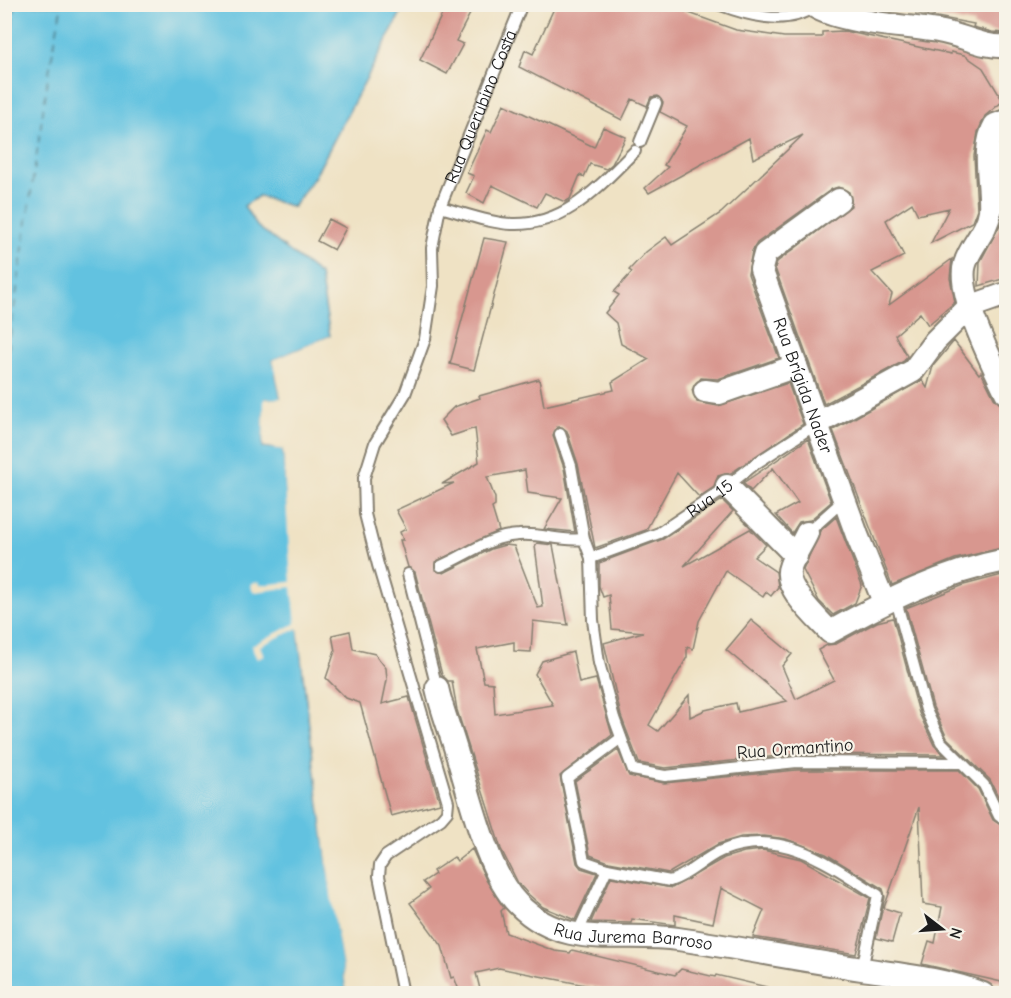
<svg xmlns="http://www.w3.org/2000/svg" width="1011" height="998" font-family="'Comic Neue',sans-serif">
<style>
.water{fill:#62c2e0;stroke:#3f6f7e;stroke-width:1.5}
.pier{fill:#efe2c4}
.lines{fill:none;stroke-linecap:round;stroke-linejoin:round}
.ferry{stroke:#345661;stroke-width:1.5;stroke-dasharray:8 6;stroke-linecap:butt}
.building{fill:#d8978f}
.service-casing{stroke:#867f70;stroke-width:14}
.minor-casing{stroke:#867f70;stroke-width:26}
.service{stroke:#fff;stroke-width:10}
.minor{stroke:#fff;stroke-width:22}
.labels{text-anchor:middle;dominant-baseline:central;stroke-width:4.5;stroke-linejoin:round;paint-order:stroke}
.street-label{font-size:18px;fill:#1c1c1c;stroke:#f7f3e8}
</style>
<rect width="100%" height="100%" fill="#f7f3e8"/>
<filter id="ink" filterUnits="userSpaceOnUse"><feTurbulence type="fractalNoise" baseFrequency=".0167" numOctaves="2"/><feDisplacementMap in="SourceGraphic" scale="12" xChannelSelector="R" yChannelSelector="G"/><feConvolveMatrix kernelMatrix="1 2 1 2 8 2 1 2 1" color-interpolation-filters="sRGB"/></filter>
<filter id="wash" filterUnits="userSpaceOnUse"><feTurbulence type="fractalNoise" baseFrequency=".008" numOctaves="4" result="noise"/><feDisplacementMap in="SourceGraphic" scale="24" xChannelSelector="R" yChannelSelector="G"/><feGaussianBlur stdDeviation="1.35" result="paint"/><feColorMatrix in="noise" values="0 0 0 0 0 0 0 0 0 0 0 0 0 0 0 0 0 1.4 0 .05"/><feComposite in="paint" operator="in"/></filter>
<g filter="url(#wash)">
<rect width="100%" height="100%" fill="#efe2c4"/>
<path class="water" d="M5,5H405L315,176L293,207L259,196L244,206L257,226L320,275L330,336L273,360L281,399H265L263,447L283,449C295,631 318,813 347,993L5,994Z"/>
<path class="pier" d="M330,336L331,339L276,362L284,399L281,402H267L266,444L286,449L299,622L335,903L350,994L347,993L332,903L298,628L260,646L264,656L257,659L251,646L296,623L292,587L255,592L252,590L251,583L259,582L260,585L291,582L283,450L263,446L264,399L281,398L273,360Z"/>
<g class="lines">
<path class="ferry" d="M4,67L16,4
M4,378L48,77L62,4"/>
</g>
<g id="blocks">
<path class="building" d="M447,4H475L456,41L463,44L447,74L420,60Z
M556,4H664L736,30L784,37H822V32L844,31L951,54V52L964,55L983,68L1003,101L985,116L978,132L974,156L977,209L972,222L931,243L949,208L918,215L912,203L886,220L904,256L872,272L892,294L889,305L952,259L950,278L955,302L928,325L920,313L895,335L907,356L904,361L824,404L775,268L777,262L851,206L849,192L838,187L832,189L757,243L752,251L748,274L779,358L718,379L701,378L692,390L697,402L718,406L788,383L803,424L731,473L718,476L714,487L699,497L677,473L646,530L595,548L578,464L567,431L562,427H557L553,436L564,468L575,532L544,529L562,498L528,493L525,470L487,477L495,498V506L492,508L499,531L435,562V570L444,573L491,549L505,545L514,546L538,608L543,607L535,546L537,543L553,545L568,625L533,621L531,652L514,651V642L477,649L484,682L493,683L495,714L553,705L535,674L542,661L573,652L579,683L596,679L612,735L560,776L577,863L581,868L597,873L575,920L543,907L528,894L518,883L501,849L457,710L452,681H448L442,675L415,572L408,567L400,540H403L400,532L406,529L396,510L454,483L442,484L479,462L475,428L451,436L441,420L454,407L480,398L479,396L539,379L544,406L614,390L612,382L649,359L621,344L616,323L605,313L619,295L614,292L632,272L629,270L646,252L666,237L672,245L721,213L803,135L753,159L749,138L649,193L645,188L668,167L664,165L687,126L660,112L663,103L658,96L651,97L647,106L632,99L622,120L519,67L525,50L533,54Z
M917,4H999V9H1006V33L992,32L973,27L974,24L916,13Z
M504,104L594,147L603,127L626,137L612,164L606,169L590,164L584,177L580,175L570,199L565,202L545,193L537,207L492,185L484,203L466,193L474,176L467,173L487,130L491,132Z
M1006,135V205L1004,207L1001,156Z
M329,219L346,228L334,250L317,241Z
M1006,220V278L979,286L980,262L1000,225Z
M484,238L508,242L474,370L450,364Z
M954,341L979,374L981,372L994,398L999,403L1006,405V547L955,559L892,585L833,430L922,380L927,388L933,366Z
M808,439L831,502L810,520L799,522L792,533L776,515L798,503L773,468L751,491L743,483Z
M722,500L733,511L684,566L750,529L766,545L754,557L776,572L778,587L771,596L766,592L763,597L726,571L699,621L693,649L687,647V657L649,725L658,731L689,695L690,717L705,710L736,703L738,712L787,701L726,650L751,620L792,654L782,666L796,699L834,680L818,650L827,645L836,644L877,622L893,618L919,713L934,745L944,755L797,754L665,768L639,763L621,716L604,643L643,632L612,629L609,595L603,597L599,586V563L663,539Z
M836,517L862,585L855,603L833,615L819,601L803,570L820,531Z
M1006,574V812L990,780L947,738L933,707L906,608L964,585Z
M350,631L353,649L375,654L386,668L387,680L382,704L409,697L440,803L391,816L360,703L346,698L326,678L335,651L332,635Z
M618,750L629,776L664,783L797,770H959L978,789L993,820L1006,828V983L922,964L929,941L935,943L942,907L923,904L919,807L884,908L900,913L892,942L876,938L885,897L883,889L826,854L786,839L764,836L741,837L718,844L669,873L609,862L590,855L575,781Z
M472,849L486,880L504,908L501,911L506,933L555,951L570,953L572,950L675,975L681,969L715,977L716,975L767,987V993H626L499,968L476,973L481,993H460L454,977L451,978L442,946L410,903L429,889L423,882L435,874L433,871L454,857L457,861Z
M763,850L801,859L870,898L856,954L753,937L764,910L721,888L713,923L675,915V925L632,919L631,923L591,922L611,877L672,888L724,858L744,852Z"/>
</g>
</g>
<g filter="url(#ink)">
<use href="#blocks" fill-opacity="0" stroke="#867f70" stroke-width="1.5"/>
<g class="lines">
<defs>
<g id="service">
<path d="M718,4C747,15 786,27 813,7"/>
<path d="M640,142L656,103"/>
<path d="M440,207C463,213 488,223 512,224C566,226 599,186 635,151"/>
<path d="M560,434L571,466L584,539L591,558L593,620L599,663L614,718L633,770L665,776L797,762L960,763"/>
<path d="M807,533L845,499"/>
<path id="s1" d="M591,558L659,533L717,494L755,464L818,423"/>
<path d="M441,566C467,555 490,536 519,535C541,533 561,542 584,539"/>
<path d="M408,574L437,688"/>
<path d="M896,600L926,710L941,742L984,785L999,816L1006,821"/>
<path d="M621,738L567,778L584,861L607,869L670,881C689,875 703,859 721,851C780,826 830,864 878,895L862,969"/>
<path d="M577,934L607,869"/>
<path id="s2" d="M403,994L379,876L380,865L386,856L441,819L447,812L448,802L378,565L365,514L364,478L375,443L405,394L425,339L433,286L432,248L440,207L522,4"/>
</g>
<g id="minor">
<path d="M811,4C837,24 909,25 943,32C964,36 985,48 1006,46"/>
<path d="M1006,121L995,125C981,149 992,184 990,211C987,232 971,244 965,264C956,292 993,365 1006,392"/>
<path id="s3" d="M839,200L765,254L761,269L857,535L884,602"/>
<path d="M705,391L719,393L796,366"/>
<path d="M818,423L913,371L935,341L969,307L1006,294"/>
<path d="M727,486L796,556"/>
<path d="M807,533C802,544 794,555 790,567C782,587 817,618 830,632C886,601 943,572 1006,560"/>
<path id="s4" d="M437,688C442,711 451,732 457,754C470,796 487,873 518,904C564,951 622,931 678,939C740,948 801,960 862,969C903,975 944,979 983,994"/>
</g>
</defs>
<use href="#service" class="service-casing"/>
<use href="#minor" class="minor-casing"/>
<use href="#service" class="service"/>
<use href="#minor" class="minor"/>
</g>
</g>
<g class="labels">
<g class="street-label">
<text stroke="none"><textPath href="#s2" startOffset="958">Rua Querubino Costa</textPath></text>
<text stroke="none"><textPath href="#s3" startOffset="231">Rua Brígida Nader</textPath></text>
<text stroke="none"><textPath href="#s1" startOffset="134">Rua 15</textPath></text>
<text transform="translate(795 749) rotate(-4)">Rua Ormantino</text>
<text stroke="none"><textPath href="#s4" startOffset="356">Rua Jurema Barroso</textPath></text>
</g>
</g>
<rect width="1011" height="998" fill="none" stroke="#f7f3e8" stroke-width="24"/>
<g transform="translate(942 929) rotate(107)" stroke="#f7f3e8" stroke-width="4.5" paint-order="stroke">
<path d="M0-4.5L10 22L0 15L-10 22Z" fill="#1c1c1c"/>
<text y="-9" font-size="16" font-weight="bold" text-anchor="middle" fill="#1c1c1c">N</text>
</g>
</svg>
